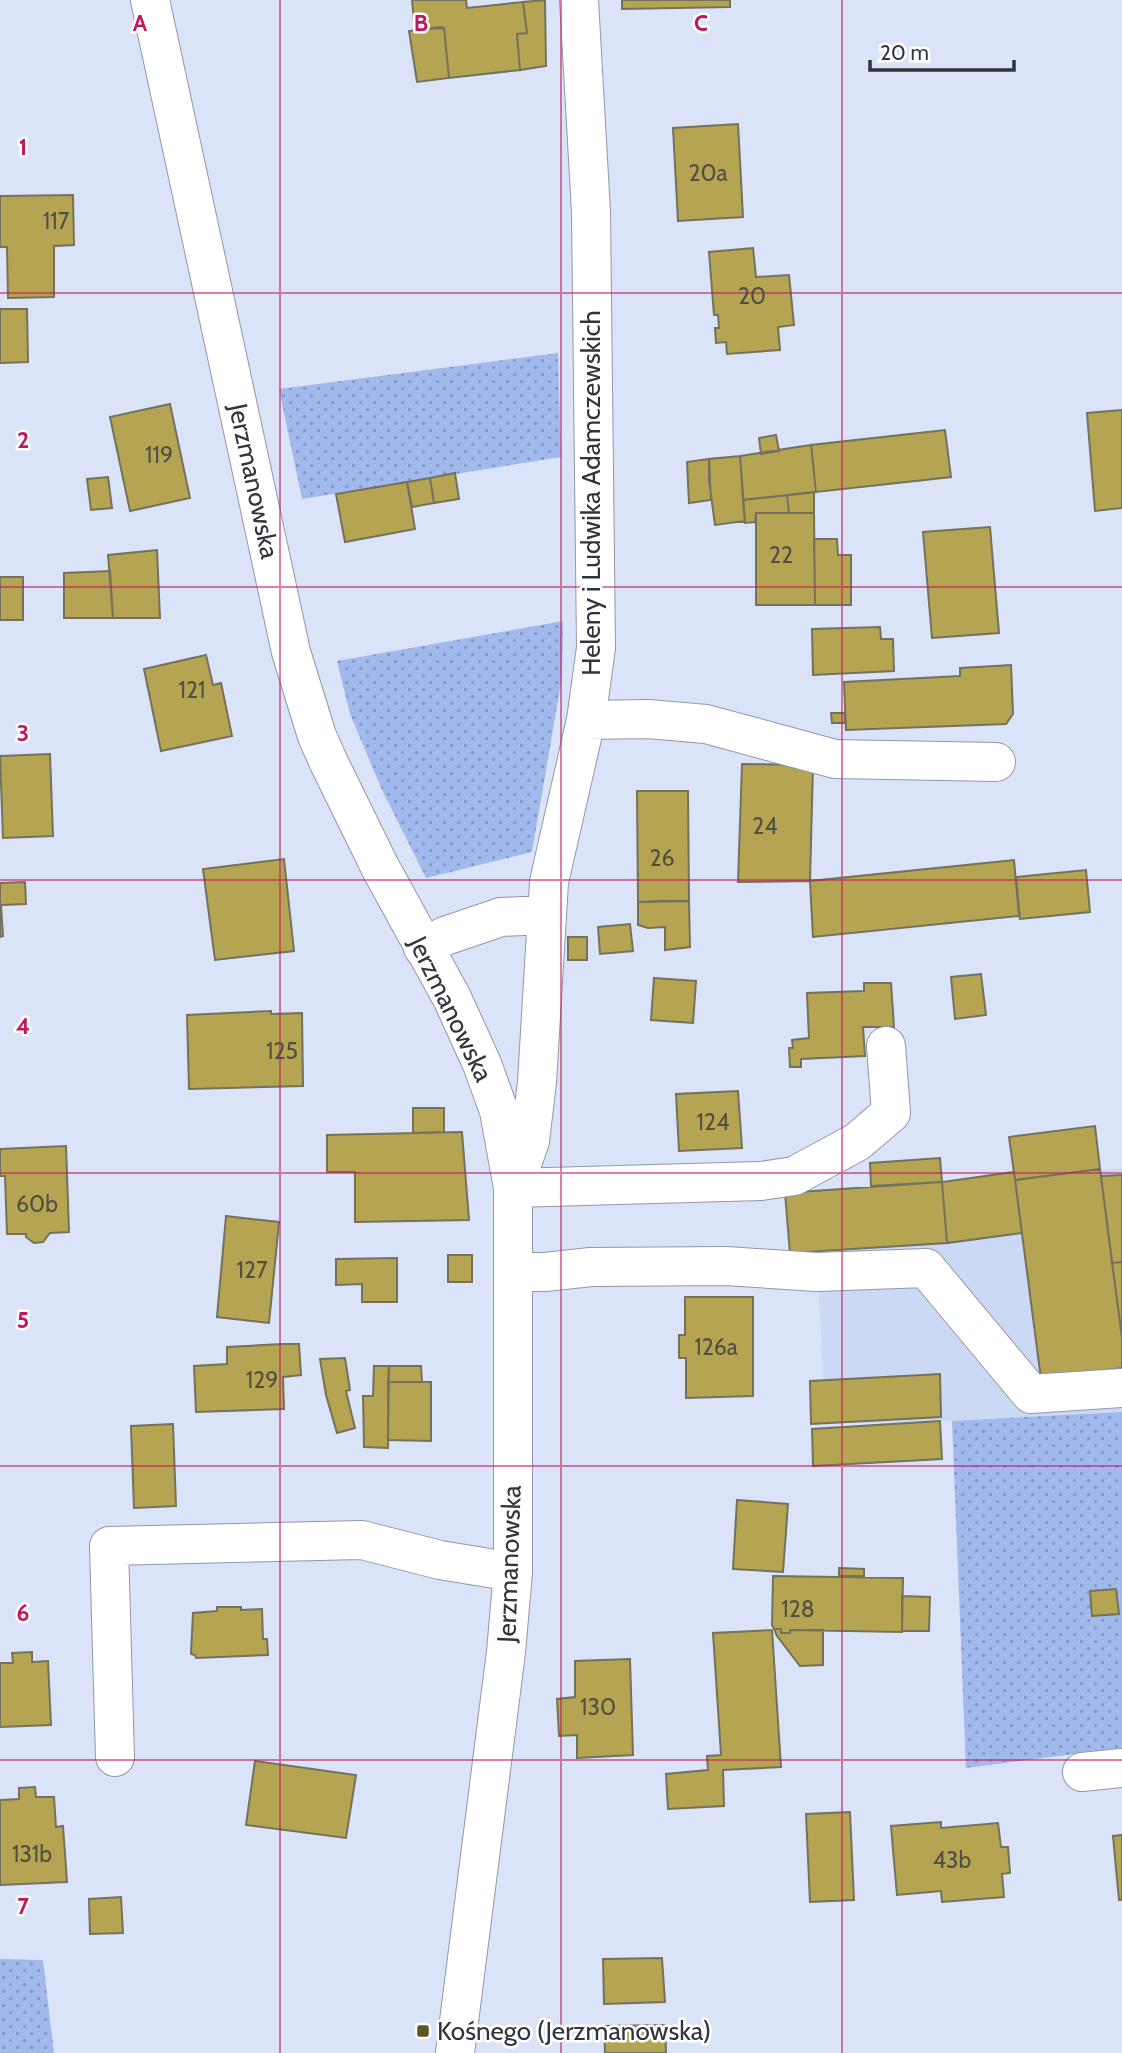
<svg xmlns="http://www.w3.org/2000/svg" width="1122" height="2053" font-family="Cabin,sans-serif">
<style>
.built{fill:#ccd9f4}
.green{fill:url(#green-dots)}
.building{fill:#b5a553;stroke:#74715d;stroke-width:2}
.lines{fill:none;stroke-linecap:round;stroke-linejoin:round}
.minor-casing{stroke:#9098ab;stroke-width:40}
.minor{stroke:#fff;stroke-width:38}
.grid{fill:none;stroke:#c2185b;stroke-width:2;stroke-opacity:0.55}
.poi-dot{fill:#605622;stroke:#fff;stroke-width:2.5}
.labels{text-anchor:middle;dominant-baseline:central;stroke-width:5;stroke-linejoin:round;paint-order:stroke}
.number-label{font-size:23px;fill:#525042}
.street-label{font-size:26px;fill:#31343c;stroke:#fff}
.poi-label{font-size:26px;fill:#31343c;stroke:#fff;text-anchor:start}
.grid-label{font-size:23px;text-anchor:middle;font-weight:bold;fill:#c2185b;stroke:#fff;stroke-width:5;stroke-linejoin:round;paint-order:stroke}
</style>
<defs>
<pattern id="green-dots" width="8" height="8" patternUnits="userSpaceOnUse" patternTransform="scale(1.75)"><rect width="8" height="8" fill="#a2b9ed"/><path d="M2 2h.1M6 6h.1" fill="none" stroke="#8597c1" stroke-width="1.8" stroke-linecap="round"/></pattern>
</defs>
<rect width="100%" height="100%" fill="#dae3f8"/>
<path class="built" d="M1122,1168V1412L952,1421L811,1424L810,1381L823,1380L817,1251L790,1253L785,1193L942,1182L1014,1172L1016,1180Z"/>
<path class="green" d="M558,353L561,457L302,499L279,389Z
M563,621L562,677L532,852L426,878L382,790L350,714L337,661Z
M1122,1412V1748L966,1768L952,1421Z
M0,1959L43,1960L54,2053H0Z"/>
<path class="building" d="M412,0H466L467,8L523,2L527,33L517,34L520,70L449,78L444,28L415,30Z
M545,0L546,66L520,70L517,34L527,33L523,2Z
M622,0H730V7L622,9Z
M440,27L444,28L449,78L417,82L409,31Z
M738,124L743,217L678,221L673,128Z
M73,195L74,245L54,246V297L8,298L7,247H0V196Z
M753,248L756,277L789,275L794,325L778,327L780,350L727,354L726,342L716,343L715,328H719L718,315H714L709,252Z
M0,309H27L28,362L0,363Z
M170,404L190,498L130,511L110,417Z
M1122,410V508L1095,511L1087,413Z
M945,430L951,477L816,492L811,445Z
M776,435L779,451L761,454L759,438Z
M811,445L816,492L743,500L740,456Z
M740,456L745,521L715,525L709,480V459Z
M709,459L711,500L689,503L687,462Z
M455,473L459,499L434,503L430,478Z
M108,477L112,508L91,510L87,479Z
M430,478L434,503L412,507L407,482Z
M407,482L415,529L345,542L336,494Z
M814,492V513H789L787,495Z
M787,495L789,513H756L755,522L745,523L743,500Z
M756,513H814L815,605H756Z
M990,527L999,633L932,638L923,532Z
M814,539H837L838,555H851V605H815Z
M157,550L160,618H113L108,555Z
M110,571L113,618H64V573Z
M0,577H23V620H0Z
M880,627L881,639H893L894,671L813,675L812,629Z
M206,655L213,685L221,683L232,736L161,751L144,669Z
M1011,665L1013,714L1006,724L846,730L844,682L960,676V668Z
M831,713H845V723H832Z
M50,754L53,836L3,838L0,756Z
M742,764L813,765L810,881L738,882Z
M637,791H688L689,901L638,902Z
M284,859L294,951L215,960L203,869Z
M1014,860L1019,916L813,937L810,881Z
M1086,870L1090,912L1020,919L1016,877Z
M25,882L26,904L1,905L3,936L0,937V883Z
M662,901H689L690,947L665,950V927L648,928L638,925V902Z
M630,924L633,951L600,954L598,927Z
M568,937H587V960H568Z
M981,974L986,1015L955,1019L951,977Z
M654,978L696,981L693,1023L651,1020Z
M864,983H891L894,1027H863L865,1056L801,1059V1067H790L789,1048H793L792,1040L809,1038L807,993L864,991Z
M271,1011V1014L302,1013L303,1086L189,1089L187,1015Z
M738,1091L742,1148L679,1151L676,1094Z
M413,1108H444V1132L413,1133Z
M1095,1126L1100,1169L1015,1180L1009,1137Z
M462,1132L469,1220L355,1222V1172H327V1135Z
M66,1146L69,1232L50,1233L43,1242L34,1243L26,1237V1234H7L5,1176H0V1149Z
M940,1158L942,1182L871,1186L870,1163Z
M1100,1169L1122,1338V1368L1041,1379L1015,1180Z
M1014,1172L1022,1233L947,1243L942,1182Z
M1122,1175V1262L1112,1263L1101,1176Z
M942,1182L947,1243L790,1253L785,1193Z
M226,1216L279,1222L269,1323L217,1317Z
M448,1255H472V1282H448Z
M397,1258V1302H362V1284L336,1285V1259Z
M1122,1262V1338L1112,1263Z
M685,1297H753V1396L686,1398V1358H679V1335H685Z
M282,1344H299L301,1375L283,1377L284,1409L196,1412L194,1366L227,1364V1347Z
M345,1358L350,1390L346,1391L355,1428L337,1433L326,1395L320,1359Z
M374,1366H389L388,1448L364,1447L363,1396H373Z
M389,1366H421L422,1382H388Z
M940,1374L941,1417L811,1424L810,1381Z
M388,1382H431V1441L388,1440Z
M940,1421L942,1459L813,1466L812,1429Z
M173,1424L176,1506L134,1508L131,1426Z
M737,1500L788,1504L783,1572L733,1569Z
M839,1568L864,1569V1576H839Z
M773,1576L903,1578L902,1632L790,1630V1633H781V1629H774L772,1625Z
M1116,1589L1119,1614L1092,1616L1090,1591Z
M902,1596L930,1597L929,1631H902Z
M217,1607H241V1610L262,1609L263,1639H267L268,1655L196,1658L195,1655L191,1654L193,1613L217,1611Z
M774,1629H781V1633H790V1630H823V1665L800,1666L777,1636Z
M772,1630L781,1767L723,1770L724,1806L668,1809L666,1774L708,1770L707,1756L721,1755L713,1633Z
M32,1652V1662L48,1661L51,1725L0,1727V1663H13L12,1653Z
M630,1659L633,1755L577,1758V1735L559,1736L557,1699L575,1697V1661Z
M255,1761L356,1775L346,1838L246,1825Z
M35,1787L36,1797H54L56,1827L63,1826L67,1882L0,1885V1800L19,1799V1788Z
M850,1812L854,1900L810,1902L806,1814Z
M941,1822V1828L998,1823L1001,1847H1008L1010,1873L1002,1874L1004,1897L942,1902L941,1891L897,1895L891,1826Z
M1122,1835V1900H1119L1113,1836Z
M121,1897L123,1933L90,1934L89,1899Z
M662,1958L665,2002L604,2004L603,1959Z
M665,2025L666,2053H605L604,2026Z"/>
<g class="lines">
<defs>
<path id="minor" d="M150,0L291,652L317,736L329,763L380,867L452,998L482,1064L499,1111L513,1188V1572L506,1652L455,2053
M586,720L648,719L706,724L835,759L996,762
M423,948L445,936L501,917L546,915
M515,1183L530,1141L537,1082L549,882L586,720L596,648L591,212L579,0
M513,1188L761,1181L794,1176L857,1142L891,1113L886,1046
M513,1272H545L591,1267L726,1266L817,1272L926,1268L1031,1394L1122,1388
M115,1757L109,1546L362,1540L440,1560L513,1572
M1082,1772L1122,1768"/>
</defs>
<use href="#minor" class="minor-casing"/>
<use href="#minor" class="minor"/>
</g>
<path class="grid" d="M280,0V2053M561,0V2053M842,0V2053M0,293H1122M0,587H1122M0,880H1122M0,1173H1122M0,1466H1122M0,1760H1122"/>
<rect class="poi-dot" x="416" y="2024" width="14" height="14" rx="3.5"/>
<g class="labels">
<g class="number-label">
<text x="708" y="173">20a</text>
<text x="56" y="221">117</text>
<text x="752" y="296">20</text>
<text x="159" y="455">119</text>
<text x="781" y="555">22</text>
<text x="192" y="690">121</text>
<text x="765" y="826">24</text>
<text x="662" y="858">26</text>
<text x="282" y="1051">125</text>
<text x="713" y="1122">124</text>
<text x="37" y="1204">60b</text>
<text x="252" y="1270">127</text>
<text x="716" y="1347">126a</text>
<text x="262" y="1380">129</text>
<text x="798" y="1609">128</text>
<text x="598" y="1707">130</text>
<text x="32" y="1854">131b</text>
<text x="952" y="1860">43b</text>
</g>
<g class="street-label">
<text transform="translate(254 481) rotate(78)">Jerzmanowska</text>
<text transform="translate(591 493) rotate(-90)">Heleny i Ludwika Adamczewskich</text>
<text transform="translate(451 1009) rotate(64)">Jerzmanowska</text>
<text transform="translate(509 1564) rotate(-88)">Jerzmanowska</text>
</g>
<g class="poi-label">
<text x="437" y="2031">Kośnego (Jerzmanowska)</text>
</g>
</g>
<g class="grid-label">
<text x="140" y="31">A</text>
<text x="421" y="31">B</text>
<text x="701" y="31">C</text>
<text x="23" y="155">1</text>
<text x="23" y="448">2</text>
<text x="23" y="741">3</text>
<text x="23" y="1034">4</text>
<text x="23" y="1328">5</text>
<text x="23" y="1621">6</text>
<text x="23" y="1914">7</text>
</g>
<path d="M870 60v10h144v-10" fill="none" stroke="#31343c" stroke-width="3.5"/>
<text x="880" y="60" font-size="21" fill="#31343c" stroke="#ffffff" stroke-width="5" paint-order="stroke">20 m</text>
</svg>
